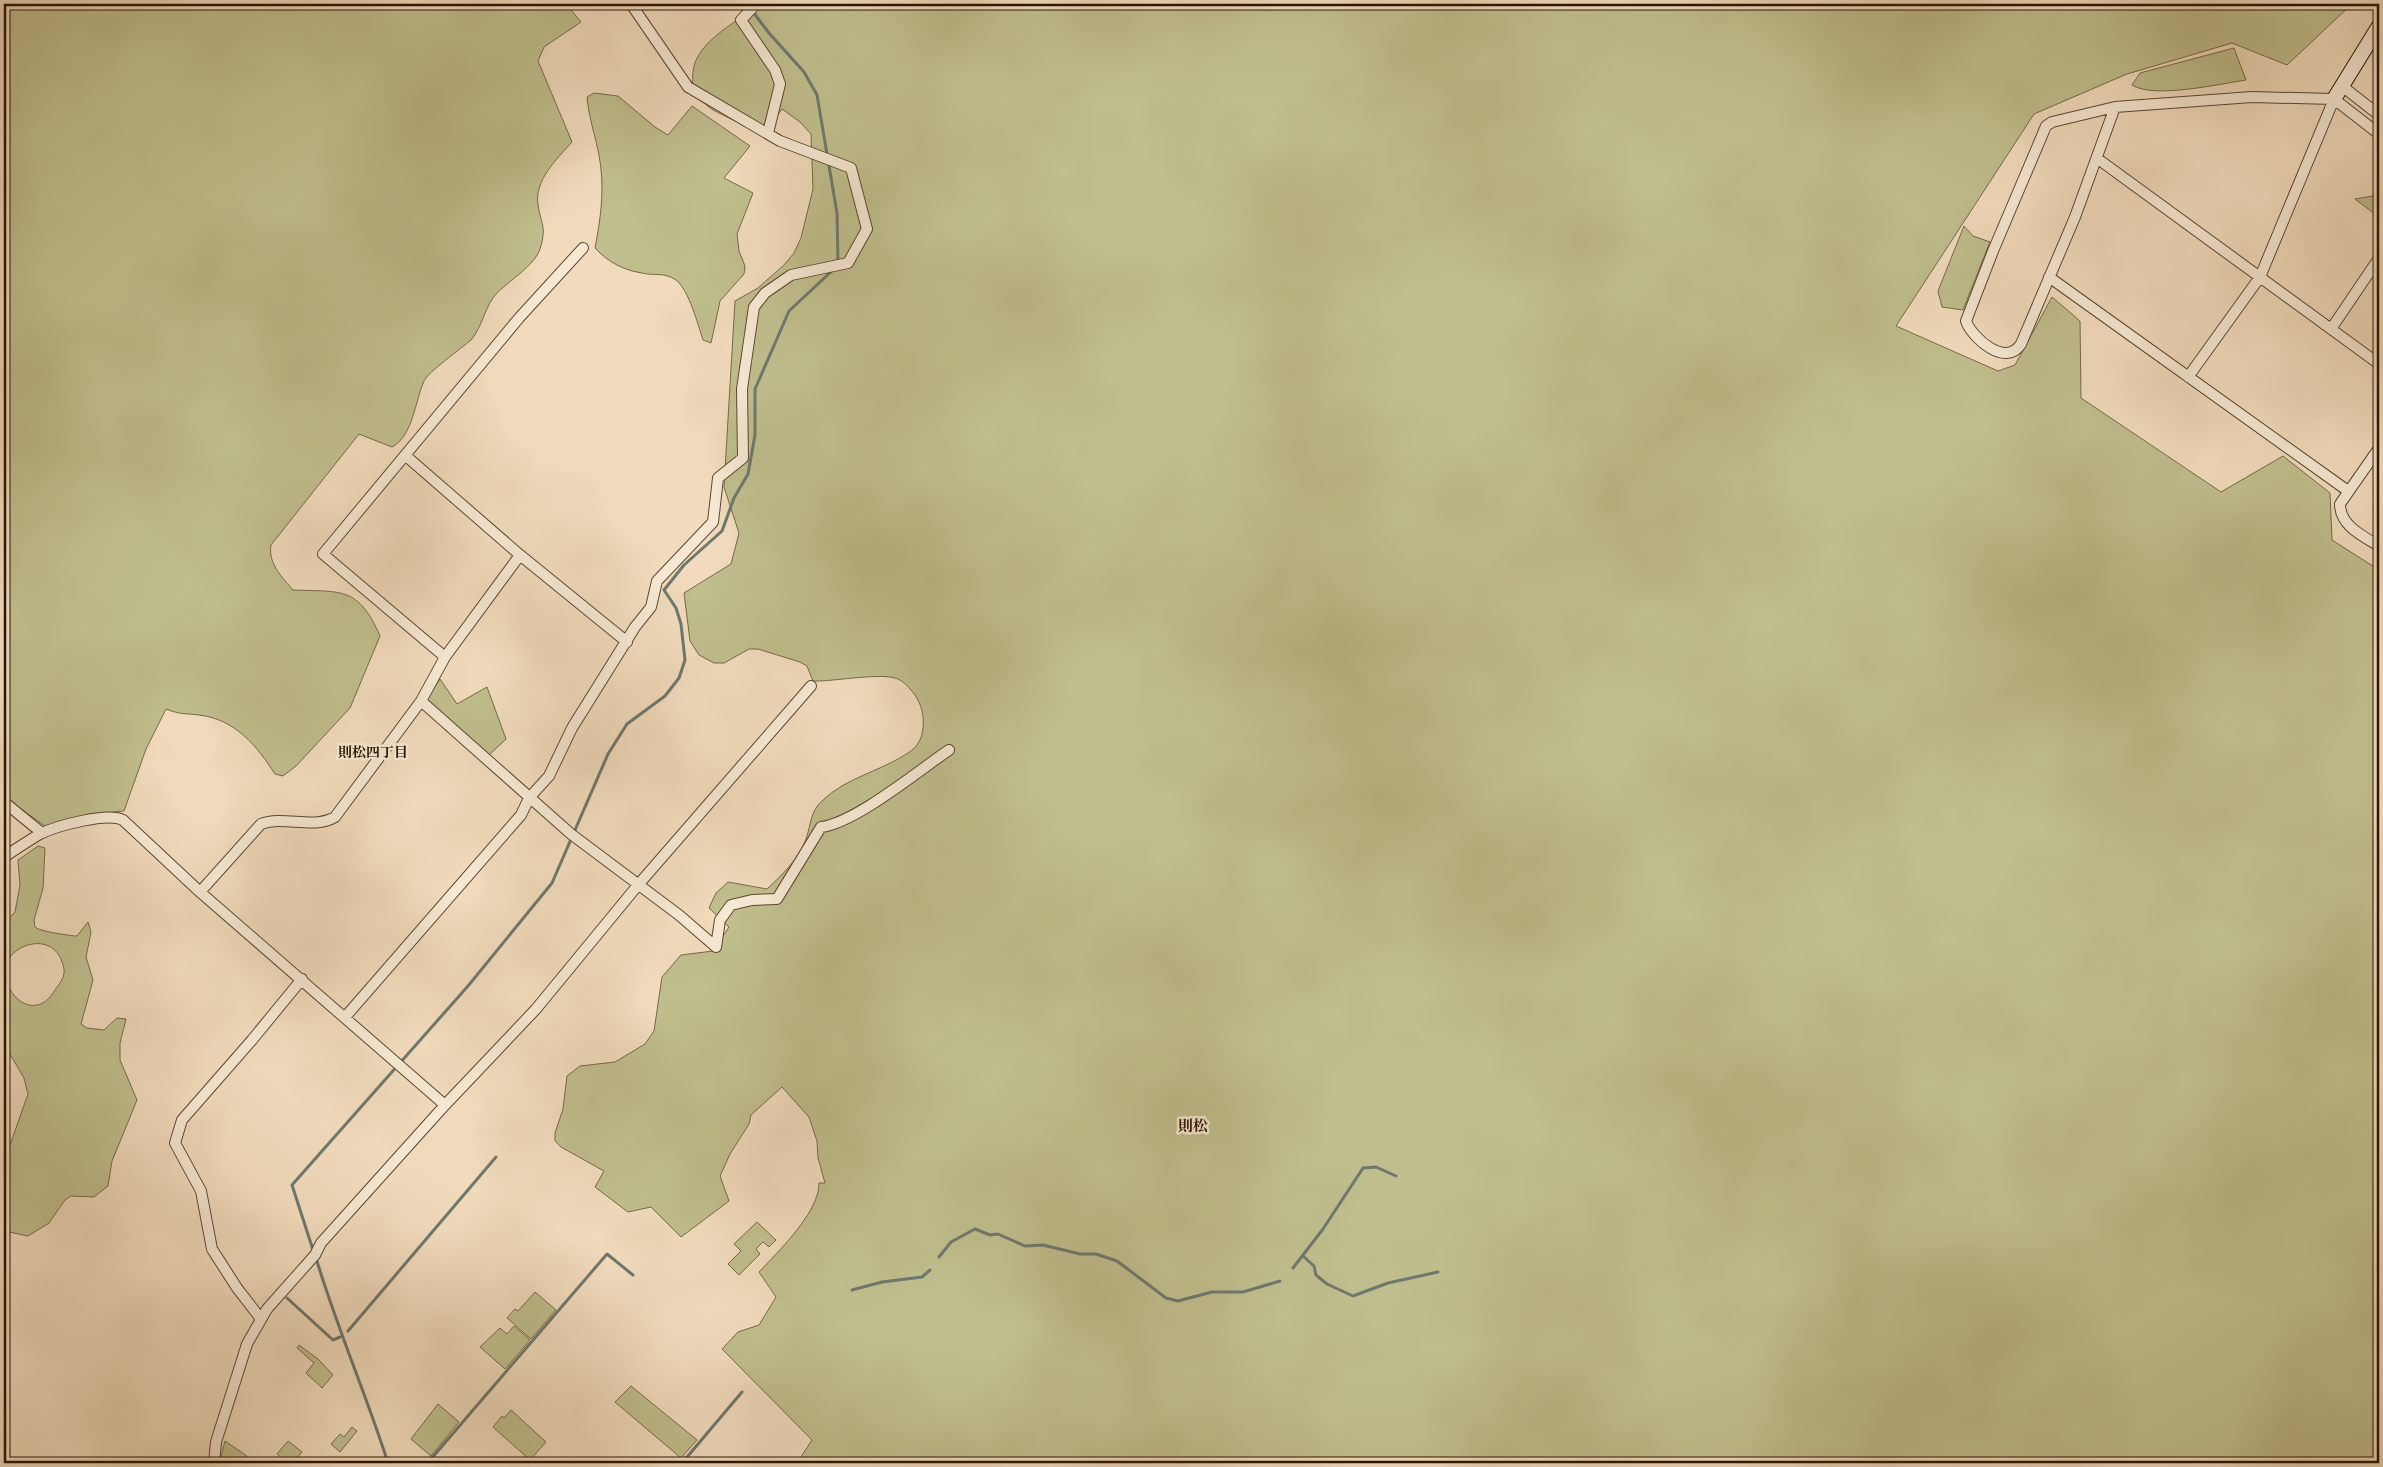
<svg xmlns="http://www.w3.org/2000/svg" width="2383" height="1467" font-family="'Libre Caslon Text','Noto Serif JP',serif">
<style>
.green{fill:#c0be8d;stroke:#756948}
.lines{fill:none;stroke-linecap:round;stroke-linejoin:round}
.stream{stroke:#6e786e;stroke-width:3}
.street-casing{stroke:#5c4630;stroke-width:12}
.secondary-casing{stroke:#2a1402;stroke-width:16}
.street{stroke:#f6e8d3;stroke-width:10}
.secondary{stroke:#f6e8d3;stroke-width:14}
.labels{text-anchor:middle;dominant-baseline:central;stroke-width:5;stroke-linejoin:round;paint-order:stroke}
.neighbourhood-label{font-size:14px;font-weight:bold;fill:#2a1402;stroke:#f6e8d3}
.quarter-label{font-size:15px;font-weight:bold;fill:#2a1402;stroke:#f6e8d3}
</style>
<rect width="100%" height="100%" fill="#f1dbbc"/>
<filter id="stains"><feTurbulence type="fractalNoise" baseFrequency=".004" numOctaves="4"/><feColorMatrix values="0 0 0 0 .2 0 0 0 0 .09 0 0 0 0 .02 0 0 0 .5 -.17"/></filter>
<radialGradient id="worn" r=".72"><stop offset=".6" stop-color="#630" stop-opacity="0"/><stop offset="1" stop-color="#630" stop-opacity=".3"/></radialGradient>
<path class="green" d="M4,4H566L581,22L544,47L538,61L572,142C557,159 534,180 538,205C541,225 547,226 540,249C535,265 509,281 497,293C485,305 483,326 471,340C462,348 428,372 424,381C415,401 413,436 392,447L359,434L271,545C268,564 282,577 293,590C342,592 358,586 380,636L350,708L296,766L283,776L275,774C257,746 235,719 199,715C185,713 181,715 166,709L146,749L124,811L95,814L45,826L4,797Z
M759,4H2352L2287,65L2232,43L2127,74L2034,114L1896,326L1998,371L2015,365L2052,297L2080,321L2081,398L2221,492L2283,456L2330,493L2332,540L2379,570V1463H797L812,1440L722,1349L738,1332L759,1325L776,1297L759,1272C778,1252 820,1211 819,1183H825L818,1158L817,1141L809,1117L782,1087L751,1115L749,1124L730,1154L720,1176L729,1201L681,1237L651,1207L628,1212L595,1187L604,1171L561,1147L555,1141V1133L563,1109L567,1076L580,1066L615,1062L645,1044L654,1031L662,977L681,955L713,951L729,927L709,908L716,893L728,882L767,889C783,874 798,860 806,839C811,825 810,812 822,801C846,777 883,771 911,751C922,743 924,730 923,717C922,707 918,698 911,690C908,687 904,682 900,680C886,671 833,682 813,681L807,666L800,662L758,649H749L724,663H714L699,655L690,641L684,593L731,564L739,533L724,487L735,301L758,288L784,265L794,253L801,238L813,189L811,134L800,122L782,109L763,135L713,110L692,94C693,85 692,74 694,66C701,39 739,21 759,4Z
M2234,48L2246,80C2219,84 2154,99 2132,85L2140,73Z
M594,93L618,96L655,127L668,135L692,106L750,146L724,178L753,193L737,234L739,251L745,266L744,274L720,301L711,343L703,340C698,325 689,290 676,280C665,272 653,276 642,273C623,270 608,262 595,248C601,217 605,187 599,155C595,134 589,119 587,97Z
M2379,195V217L2355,199Z
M1964,226L1973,236L1990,242L1963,310L1942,307L1938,291Z
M440,679L457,704L487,687L506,739L487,757L425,700Z
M38,846L45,848L43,888L34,920L35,927C38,931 71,936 77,936L88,922L91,932L86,957L93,980L81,1024L87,1028L104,1030L117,1018L126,1019L120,1043V1060L137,1100L112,1161L108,1186L94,1197L71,1196L65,1200L49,1223L28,1236L4,1231V1162L28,1094L24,1078L4,1044V971C6,977 7,984 10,989C20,1008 41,1012 53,993C56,988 61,983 63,977C65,972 64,967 62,962C52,931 9,943 4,970V923L15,912L20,885L18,860Z
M757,1222L776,1240L769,1247L763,1242L756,1249L760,1254L739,1275L728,1264L741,1251L734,1244Z
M535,1292L556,1310L531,1339L507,1318L515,1309L518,1311Z
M514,1326L530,1340L505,1369L480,1347L500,1328L507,1334Z
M299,1345L318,1359L333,1375L322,1388L306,1373L314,1363L297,1348Z
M631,1386L697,1440L681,1458L615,1402Z
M438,1404L459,1422L431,1456L411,1439Z
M511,1410L546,1442L530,1460L493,1427L502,1416L504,1418Z
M352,1427L357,1431L340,1452L331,1444L340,1434L344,1437Z
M225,1441L257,1463H227L220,1460Z
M288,1441L302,1452L292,1463H287L277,1454Z"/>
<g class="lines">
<path class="stream" d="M747,4L769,33L804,72L817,95L837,213L838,262
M314,1253L292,1185L468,986L552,883L608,754L627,724L665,696L679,678L685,660L681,624L676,608L664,590L684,565L722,531L734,498L748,474L755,435V389L776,341L789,311L834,269
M1303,1256L1314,1266L1316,1275L1327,1284L1353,1296L1388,1283L1438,1272
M939,1257L951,1242L975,1229L990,1235L998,1234L1025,1246L1043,1245L1080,1254H1096L1117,1261L1166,1298L1178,1301L1212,1292H1243L1280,1281
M316,1258C337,1328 366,1394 388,1463
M1293,1268L1323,1229L1363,1168L1376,1167L1396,1176
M852,1290L882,1282L922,1277L930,1270
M287,1298L333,1340L340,1337
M348,1331L496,1157
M435,1463L431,1459L607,1254L633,1275
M682,1463L742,1392"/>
<defs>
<path id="street" d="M756,4L741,20L775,70L780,84L768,133
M2342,86L2379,115
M2115,107L2075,217L2021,344C2006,368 1972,338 1966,321L1993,251L2041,138L2046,126L2052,122L2115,107L2252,97L2334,99L2379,134
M2098,159L2379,364
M2049,277L2348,491
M2331,329L2379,258
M2188,377L2260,277L2334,99
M2379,448L2340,504C2340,526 2363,536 2379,546
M406,456L520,555L627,642
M445,657L323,554L519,318L583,248
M421,701L571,834L679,915L716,947L720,920L731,905L752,900L777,899L821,827C855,823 918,771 949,750
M4,802L42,833
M4,857C16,849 28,841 40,834C56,826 107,812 123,820L200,892L445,1105
M200,892L261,824C284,815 313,830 335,817L421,701L445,657L520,555
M346,1016L521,815L529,798L549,776L572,728L635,627L651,607L657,581L713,522L718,478L743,458L742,389L754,307L765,293L791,275L848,263L867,229L851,168L780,141L688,87L631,4
M261,1319L237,1288L212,1249L201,1191L175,1143L182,1120L252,1040L302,979
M214,1463L216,1442L247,1344L267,1309L315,1255L321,1243L445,1105L536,1009L638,885L811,686"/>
<path id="secondary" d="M2334,99L2379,26"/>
</defs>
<use href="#street" class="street-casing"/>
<use href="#secondary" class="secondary-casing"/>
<use href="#street" class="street"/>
<use href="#secondary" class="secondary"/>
</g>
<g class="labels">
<g class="neighbourhood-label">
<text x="373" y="752">則松四丁目</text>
</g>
<g class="quarter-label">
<text x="1193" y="1125">則松</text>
</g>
</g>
<rect width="2383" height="1467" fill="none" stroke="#f1dbbc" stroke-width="20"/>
<rect x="5" y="5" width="2373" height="1457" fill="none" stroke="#2a1402" stroke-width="2.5"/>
<rect x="10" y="10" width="2363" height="1447" fill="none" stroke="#2a1402"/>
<rect width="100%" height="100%" filter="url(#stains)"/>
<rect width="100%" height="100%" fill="url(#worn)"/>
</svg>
